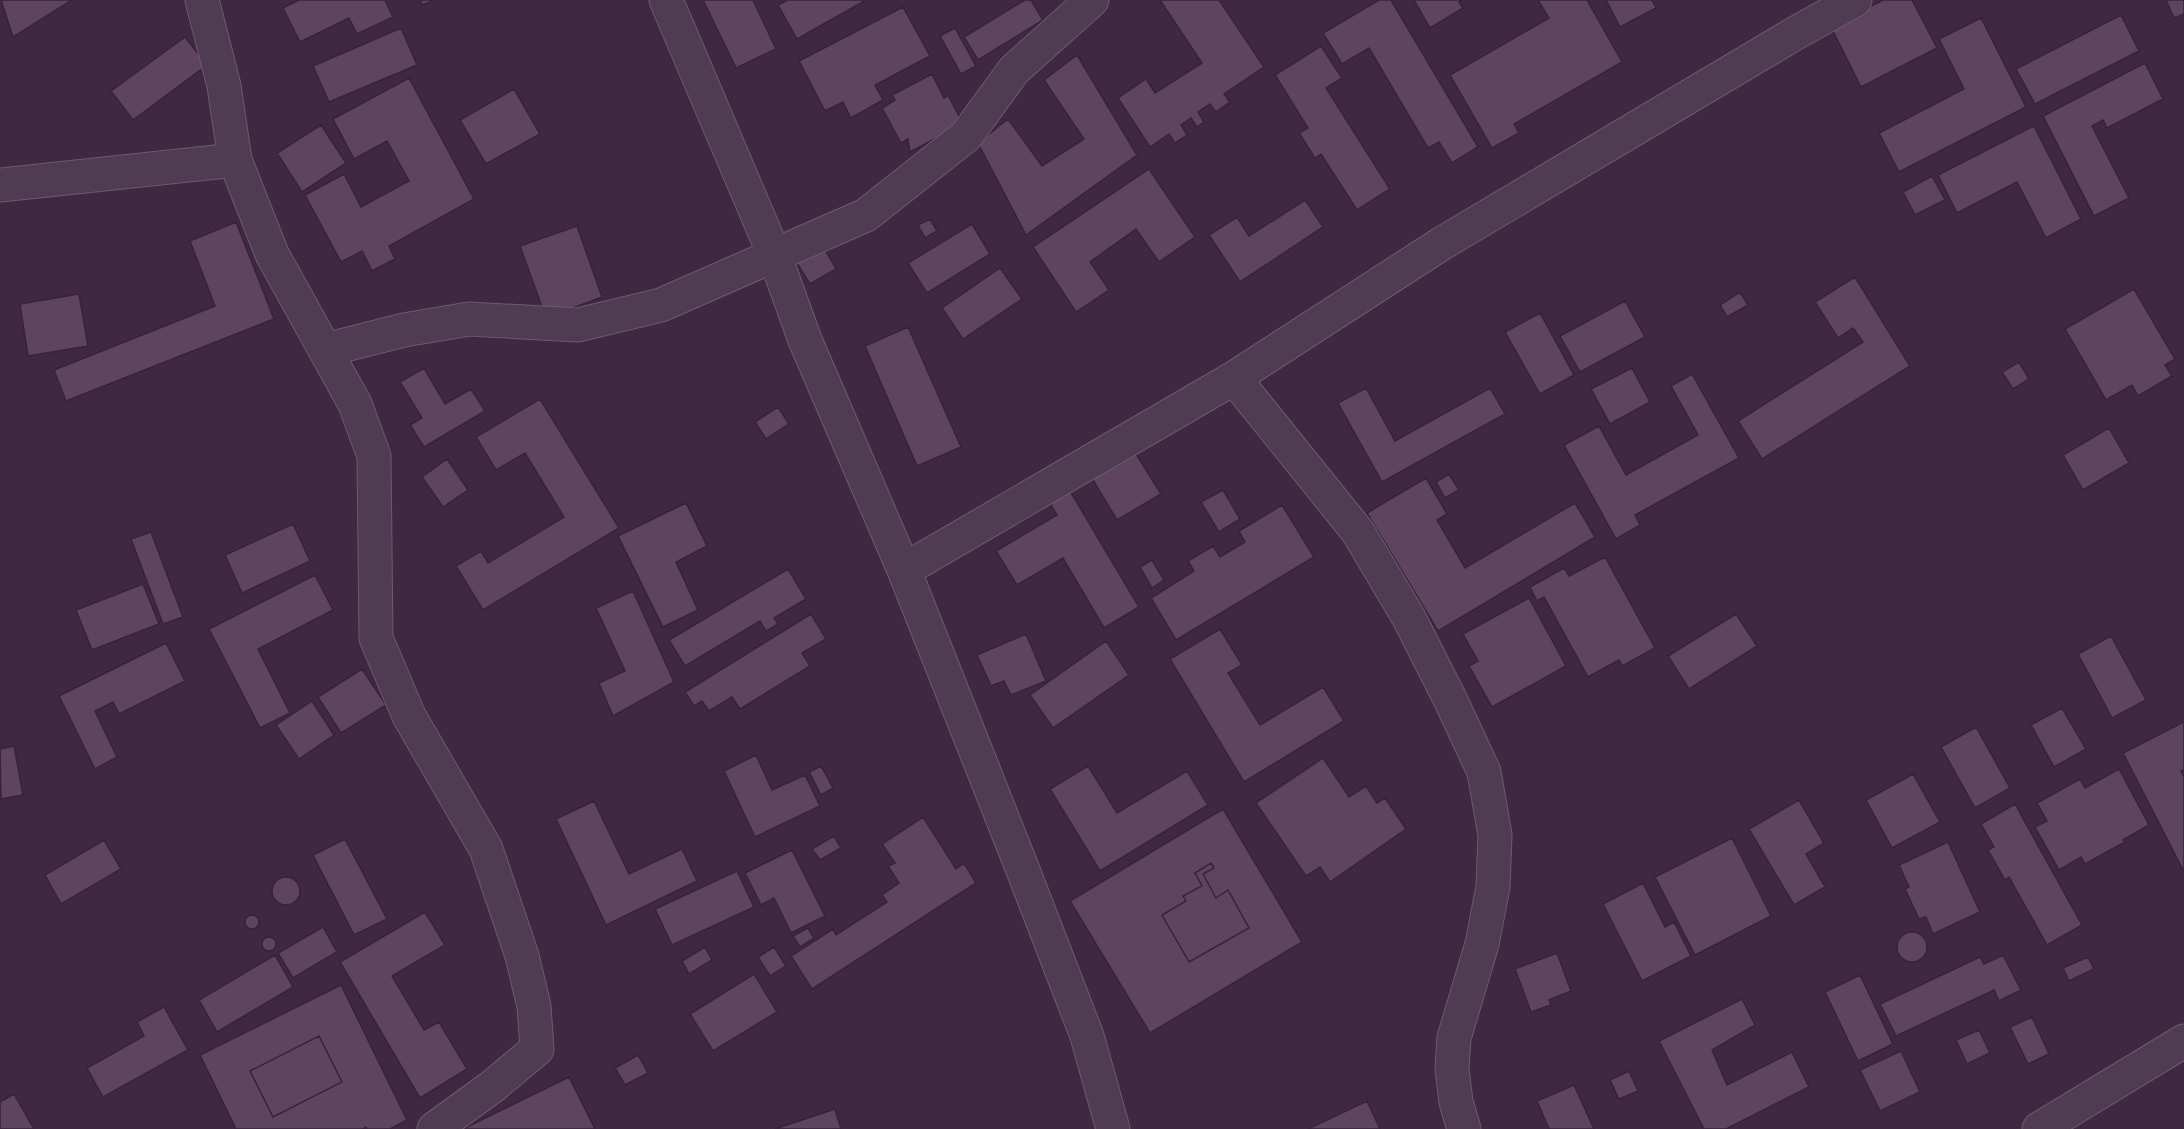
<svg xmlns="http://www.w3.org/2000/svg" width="2184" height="1129" font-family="Overpass,sans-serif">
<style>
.building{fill:#5f4462;stroke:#38233a;stroke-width:1.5;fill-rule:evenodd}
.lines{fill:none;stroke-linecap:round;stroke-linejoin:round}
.minor-casing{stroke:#6e5a70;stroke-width:35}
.minor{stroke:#503c52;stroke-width:33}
</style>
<rect width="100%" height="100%" fill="#402842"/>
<path class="building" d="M1,0H72L13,37Z
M299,0H385L393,17L357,34L349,18L300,42L283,8Z
M420,0H433V1L422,5Z
M703,0H753L776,49L736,68Z
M788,0H866L797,39L778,5Z
M1025,0H1031L1043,20L978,60L964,37Z
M1160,0H1219L1264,67L1224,94L1230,102L1216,112L1210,104L1198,112L1204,122L1197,127L1191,118L1181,125L1187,135L1175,143L1169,134L1150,147L1118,98L1146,79L1155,93L1202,63Z
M1379,0H1391L1478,147L1452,163L1439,142L1428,148L1369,48L1342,64L1323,33Z
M1414,0H1462L1459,2L1463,8L1430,28Z
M1538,0H1587L1622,62L1514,124L1519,133L1492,148L1450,75L1549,18Z
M1606,0H1652L1656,8L1620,27Z
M1883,0H1912L1937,48L1861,87L1831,27Z
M2166,0H2184V14L2174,18Z
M903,7L930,56L875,85L883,100L851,118L843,102L825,111L799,61Z
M2121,15L2139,51L2035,104L2016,69Z
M1981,18L2026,107L1899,172L1879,133L1964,89L1939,39Z
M401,28L417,65L329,102L313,66Z
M955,28L976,66L961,74L940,36Z
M185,37L207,65L133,120L111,91Z
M1321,46L1342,78L1326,88L1390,189L1357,210L1321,154L1315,158L1299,133L1308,128L1275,75Z
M1077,55L1137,155L1026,235L978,143L1008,119L1042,166L1084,139L1044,80Z
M2145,63L2163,99L2107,128L2103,120L2092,126L2129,198L2094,216L2043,116Z
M932,74L944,98L948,95L963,124L910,152L908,139L901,143L882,108L895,100L892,95Z
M409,78L474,199L389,246L395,259L372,271L362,251L341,262L305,195L344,174L361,207L409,181L387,141L354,159L333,119Z
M514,89L540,134L486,164L460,120Z
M321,125L346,163L302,192L277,153Z
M2034,126L2081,219L2046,238L2017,182L1957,213L1938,175Z
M1149,169L1195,237L1159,262L1136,229L1090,262L1109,290L1076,312L1033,247Z
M1932,176L1945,200L1915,215L1903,192Z
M1305,200L1323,227L1240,282L1209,235L1237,217L1249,236Z
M930,219L937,231L925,238L918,225Z
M236,222L274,319L66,401L54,370L215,306L190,241Z
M972,224L990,254L927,293L908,263Z
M577,226L602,297L546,318L520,246Z
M820,241L836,269L810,284L793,257Z
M1000,268L1022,299L963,339L942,308Z
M1855,277L1910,366L1762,459L1738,421L1863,342L1853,328L1838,338L1815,302Z
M2134,289L2175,359L2165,365L2172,376L2138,396L2132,385L2106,400L2065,329Z
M1740,292L1748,305L1727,317L1720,305Z
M79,294L88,346L28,356L20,304Z
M1625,301L1645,337L1580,372L1560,336Z
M1540,313L1574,375L1540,394L1505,332Z
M908,327L961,447L917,466L865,346Z
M2019,362L2029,379L2013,389L2002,372Z
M424,368L445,404L471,389L485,411L424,447L410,425L422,418L400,382Z
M1632,368L1650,402L1610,424L1591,389Z
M1692,374L1739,458L1635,515L1640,525L1616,539L1564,445L1599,426L1626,475L1698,435L1671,386Z
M1366,388L1395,441L1490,388L1505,414L1382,482L1338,403Z
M540,399L619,528L483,610L456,566L481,551L488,563L564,517L525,453L496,470L476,437Z
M778,407L789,424L766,439L755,422Z
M2109,428L2129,463L2083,490L2063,455Z
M1133,449L1161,494L1117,520L1090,475Z
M447,459L468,490L443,507L422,477Z
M1449,474L1459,490L1445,498L1436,482Z
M1426,478L1447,514L1437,520L1465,568L1575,503L1595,537L1438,631L1367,513Z
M1223,490L1240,519L1219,532L1201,502Z
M1070,491L1139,607L1104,628L1063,558L1017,585L996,551L1057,515L1050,503Z
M686,503L707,546L676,562L698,610L663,627L618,536Z
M1282,505L1314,557L1176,640L1151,598L1194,571L1188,561L1213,546L1220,557L1245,542L1239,531Z
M293,524L310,561L242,593L225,555Z
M151,532L183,617L163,624L131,539Z
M1605,557L1655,648L1622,666L1619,660L1588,677L1544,597L1537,601L1530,587L1564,568L1569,576Z
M1152,560L1164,580L1152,588L1140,567Z
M788,569L806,599L774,618L778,624L766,631L760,621L685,666L669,640Z
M315,575L333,610L258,649L290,713L260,728L209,629Z
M143,584L159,624L92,650L76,610Z
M633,591L674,682L613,716L599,683L625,671L596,608Z
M1529,598L1566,666L1492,707L1469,666L1478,661L1463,634Z
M811,614L826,639L802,653L810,666L740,709L732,697L709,711L702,701L694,706L685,692Z
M1736,614L1757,646L1689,689L1668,656Z
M1220,629L1242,665L1228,673L1260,725L1323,687L1344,721L1244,782L1170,659Z
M1026,634L1046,681L1011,695L1004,681L991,686L977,655Z
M2111,636L2146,700L2112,718L2078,654Z
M1106,641L1129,675L1053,728L1030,695Z
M166,643L185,681L119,714L113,702L95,711L117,757L95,769L59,696Z
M362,669L386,705L341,733L318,697Z
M312,701L334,735L299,759L276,725Z
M2062,708L2086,749L2054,767L2031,725Z
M2184,722V770L2181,771L2184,777V872L2123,753Z
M1976,727L2010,788L1975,808L1941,747Z
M14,746L23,795L1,799L0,749Z
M756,755L772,790L805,775L820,806L755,837L724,771Z
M1323,758L1349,797L1366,786L1377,803L1385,798L1406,829L1330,882L1320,867L1306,876L1256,803Z
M821,766L833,788L821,795L809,772Z
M1088,766L1117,813L1187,771L1208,805L1100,871L1050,789Z
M2119,769L2149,825L2123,840L2125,842L2085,864L2081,857L2059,870L2035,827L2047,821L2037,803L2080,779L2085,788Z
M1913,774L1940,822L1892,848L1866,800Z
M1799,800L1824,843L1806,854L1825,887L1794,905L1749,829Z
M594,801L629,874L682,849L697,881L606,925L556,819Z
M2015,804L2082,925L2047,945L2009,877L2005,880L1988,850L1994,847L1981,824Z
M1223,809L1302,942L1150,1033L1070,901ZM1211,863L1214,868L1203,874L1216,898L1228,890L1249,928L1189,962L1162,915L1186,901L1183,896L1202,886L1195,873Z
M923,817L956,869L964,863L976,883L812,989L791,956L833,929L836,935L887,902L882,895L899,883L888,866L895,863L882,844Z
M834,836L841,848L820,860L812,849Z
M1732,838L1771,916L1695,955L1655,877Z
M345,839L387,919L354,935L313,855Z
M104,840L121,869L61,904L45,875Z
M1948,842L1980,912L1933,934L1926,917L1919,919L1905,889L1909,887L1899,865Z
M792,850L825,916L791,933L774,898L761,905L745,873Z
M1211,863L1214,868L1203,874L1216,898L1228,890L1249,928L1189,962L1162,915L1186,901L1183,896L1202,886L1195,873Z
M737,871L754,907L672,945L655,909Z
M272 891a14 14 0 1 1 28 0a14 14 0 1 1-28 0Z
M1643,883L1665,927L1674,922L1691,956L1642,981L1603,904Z
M425,912L445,945L392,976L424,1030L439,1022L467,1069L420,1098L340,962Z
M245 922a7 7 0 1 1 14 0a7 7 0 1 1-14 0Z
M323,927L337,952L293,978L278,953Z
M808,928L814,938L800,947L793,936Z
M1897 947a15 15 0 1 1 30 0a15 15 0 1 1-30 0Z
M262 944a7 7 0 1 1 14 0a7 7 0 1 1-14 0Z
M705,947L712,960L689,974L682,961Z
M774,947L786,966L770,976L758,957Z
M1557,953L1571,991L1549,1000L1551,1005L1531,1012L1515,969Z
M275,955L293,987L217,1032L199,1000Z
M2003,955L2021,990L1999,1001L1994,990L1896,1036L1880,1004L1980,957L1984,964Z
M2088,957L2094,969L2069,981L2063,968Z
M754,974L777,1012L713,1051L690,1014Z
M1860,975L1893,1044L1858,1061L1825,992Z
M341,985L407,1120L390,1129H367L366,1127L363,1129H236L200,1055ZM319,1036L342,1082L273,1117L250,1071Z
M1742,999L1755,1025L1712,1050L1727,1085L1792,1052L1809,1087L1726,1129H1704L1659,1041Z
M164,1007L188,1050L103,1097L87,1068L144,1036L137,1022Z
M2032,1017L2049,1054L2028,1064L2010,1027Z
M1979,1030L1990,1053L1967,1064L1956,1040Z
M319,1036L342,1082L273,1117L250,1071Z
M1901,1051L1920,1092L1880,1111L1860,1070Z
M638,1055L648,1073L625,1085L615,1068Z
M1629,1071L1638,1091L1619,1099L1610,1080Z
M569,1077L595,1129H463Z
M1574,1085L1594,1129H1549L1537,1101Z
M14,1094L34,1129H0V1102Z
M1367,1101L1380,1129H1308Z
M835,1109L841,1129H775Z"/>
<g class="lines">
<defs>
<path id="minor" d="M202,0L224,86L235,160L272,254L355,404L374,456L376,638L409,716L486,849L522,956L534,1006L537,1049L493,1086L434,1129
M666,0L774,254L805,340L904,570L1021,865L1087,1036L1113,1129
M0,185L235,160
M325,350L404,330L469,319L578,325L661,305L866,215L966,136L1014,70L1092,0
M1234,378L1358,532L1409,618L1451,701L1484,772L1495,835L1493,887L1482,944L1454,1038L1452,1069L1456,1102L1464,1129
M904,570L1234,378L1441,244L1794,34L1855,0
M2039,1129L2184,1041"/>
</defs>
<use href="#minor" class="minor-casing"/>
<use href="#minor" class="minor"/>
</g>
</svg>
